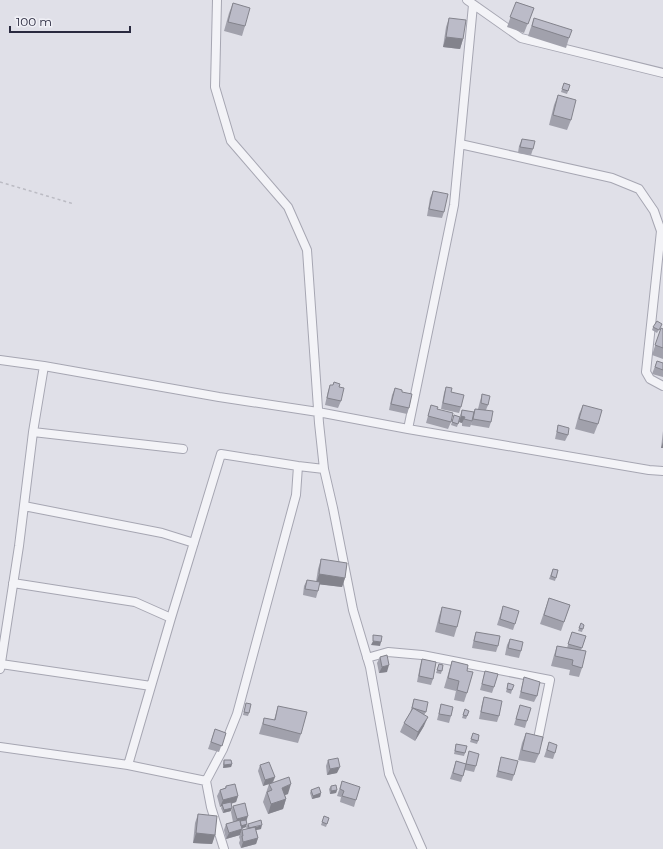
<svg xmlns="http://www.w3.org/2000/svg" width="663" height="849" font-family="Montserrat,sans-serif">
<style>
.lines{fill:none;stroke-linecap:round;stroke-linejoin:round}
.street-casing{stroke:#a6a6b2;stroke-width:10}
.path{stroke:#bbbbc3;stroke-width:1.5;stroke-dasharray:3 3;stroke-linecap:butt}
.street{stroke:#f3f3f7;stroke-width:8}
.wall{fill:#a1a1ac}
.shaded-wall{fill:#83838c}
.building{fill:#bbbbc8;stroke:#83838c}
</style>
<rect width="100%" height="100%" fill="#e0e0e8"/>
<g class="lines">
<defs>
<path id="street" d="M217,0L215,87L231,141L288,207L307,250L319,423L324,469L333,508L353,610L370,667L389,774L422,849
M467,0L521,38L663,73
M460,144L612,178L639,189L654,211L661,231L646,372L650,379L663,386
M0,360L44,366L219,397L318,412L408,429L649,470L663,471
M408,429L454,205L473,5
M33,432L183,449
M24,506L162,533L194,543
M13,583L135,602L171,618
M367,658L388,652L422,655L550,680L538,739
M1,664L151,686
M0,669L19,546L33,432L44,366
M0,747L128,765L206,781
M128,765L171,618L221,454L298,466L324,469
M224,849L211,807L206,781L223,749L237,714L296,495L298,466"/>
</defs>
<use href="#street" class="street-casing"/>
<path class="path" d="M0,182L74,204"/>
<use href="#street" class="street"/>
</g>
<path class="wall" d="M516,2L534,8L524,33L507,27Z
M233,3L245,26L242,36L224,31L229,13Z
M449,18L463,39L460,49L443,47L446,27Z
M534,18L569,38L566,48L528,36Z
M564,83L570,85L567,94L561,92Z
M558,95L571,120L567,130L549,125L554,105Z
M522,139L533,149L531,155L518,153L519,146Z
M433,191L444,212L442,218L427,216L430,198Z
M662,324L657,333L652,330L653,327Z
M661,328L663,329V359L652,355Z
M657,361L663,363V377L652,374Z
M334,382L339,387L341,401L338,408L325,405L328,391L330,385H333Z
M446,387L461,407L459,413L441,409L444,393Z
M395,388L402,392L409,408L407,414L389,410L392,395Z
M482,394L488,405L486,410L491,422L489,428L471,425L472,422L470,427L462,426V423L459,422L460,416L462,410L473,413L475,409H478L480,401Z
M431,405L437,409L451,422L448,429L426,423Z
M583,405L598,424L594,434L575,429L579,414Z
M454,415L460,417L457,427L451,425Z
M558,425L568,435L565,441L555,439Z
M663,431V448H661Z
M321,559L345,578L342,587L319,584L318,591L316,598L303,595L304,586L307,580L316,582L318,569Z
M553,569L558,570L555,581L549,579Z
M549,598L570,605L561,631L540,624Z
M503,606L515,624L513,630L497,625Z
M442,607L457,627L454,637L435,632L439,616Z
M581,623L584,625L582,632L578,631Z
M476,632L498,646L496,652L472,648L474,638Z
M572,632L586,636L581,650L582,668L579,677L569,675L570,670L551,666L554,655L557,646L567,648Z
M510,639L521,651L519,658L505,655L507,645Z
M380,657L387,672L379,673L377,663Z
M422,659L433,679L431,685L417,682L420,666Z
M452,661L467,671V693L464,702L454,700L456,691L444,688L449,671Z
M439,664L443,665L441,674L436,673Z
M485,671L494,687L492,693L480,690Z
M524,677L537,696L534,702L519,698Z
M508,683L512,690L511,694L506,692Z
M484,697L499,716L497,722L479,719L482,704Z
M414,699L426,712L424,715V726L415,741L400,732L404,723L410,713Z
M246,703L249,713L248,716L243,715Z
M441,704L451,716L449,723L437,720Z
M520,705L527,721L525,728L514,725Z
M278,706L301,734L298,743L259,734L264,718L274,720Z
M465,709L469,711L466,719L462,718Z
M215,729L226,733L219,752L208,749Z
M473,733L478,741L477,744L470,742Z
M526,733L539,754L535,763L518,760L522,743Z
M549,742L555,753L553,759L544,757Z
M456,744L465,753L464,756L454,754Z
M469,751L476,766L474,772L465,770L461,782L450,779L456,761L466,764Z
M501,757L514,775L512,781L496,777Z
M224,760L232,764L231,767L223,768V764Z
M328,760L337,773L327,775L326,766Z
M260,765L275,777L273,783L288,794L285,795L286,799L283,809L268,814L263,802L269,784L263,786L258,771Z
M342,781L356,800L354,807L340,802L341,797L337,796Z
M226,786L238,796L236,802L231,804V811L223,813L221,808L222,806L220,807L217,796L220,790L225,788Z
M331,786L337,790L336,793L330,794L329,789Z
M311,790L321,793L320,797L312,799L310,793Z
M233,806L246,821V827L242,829L240,835L226,839L224,830L226,824L233,822L231,812Z
M198,814L215,835L212,844L193,843L195,823Z
M324,816L329,818L326,827L321,825Z
M248,824L261,829L256,830L258,838L256,844L241,848L239,843L240,840L239,837L242,830L247,829L246,827Z"/>
<path class="shaded-wall" d="M446,37L463,39L460,49L443,47Z
M461,416L465,417L462,423L459,422Z
M663,442V448H661Z
M319,574L345,578L342,587L316,584Z
M373,641L381,642L380,646L371,645Z
M389,665L387,672L379,673L382,667Z
M428,717L424,726L415,741L418,732Z
M232,764L231,767L223,768L224,765Z
M340,767L337,773L327,775L330,769Z
M275,777L272,783L263,786L265,780Z
M291,784L288,794L279,797L282,788Z
M337,790L336,793L330,794L331,791Z
M321,793L320,797L312,799L313,796Z
M238,796L236,802L223,806L222,804V806L220,807L223,800Z
M286,799L283,809L268,814L271,804Z
M232,808L231,811L223,813L224,810Z
M248,816L246,822L234,825L237,819Z
M247,824L246,827L240,829L241,826Z
M262,825L261,829L248,832L249,829Z
M242,829L240,835L226,839L229,833Z
M196,833L215,835L212,844L193,843Z
M258,838L256,844L241,848L243,842Z"/>
<path class="building" d="M516,2L534,8L528,24L510,17Z
M233,3L250,8L245,26L228,22Z
M449,18L466,20L463,39L446,37Z
M534,18L572,30L569,38L532,26Z
M564,83L570,85L568,91L562,89Z
M558,95L576,100L571,120L553,115Z
M522,139L535,141L533,149L520,147Z
M433,191L448,194L444,212L429,209Z
M657,321L662,324L659,330L653,327Z
M661,328L663,329V348L655,345Z
M657,361L663,363V370L655,367Z
M334,382L340,384L339,387L344,388L341,401L327,398L330,385H333Z
M446,387L452,388L451,392L464,395L461,407L443,403Z
M395,388L402,390V392L412,394L409,408L391,404Z
M482,394L490,396L488,405L481,403Z
M431,405L438,407L437,409L453,413L451,422L428,416Z
M583,405L602,410L598,424L579,419Z
M475,409L493,411L491,422L473,419Z
M462,410L474,412L472,421L464,419L465,417L461,416Z
M454,415L460,417L458,424L452,422Z
M558,425L569,428L568,435L557,432Z
M321,559L347,563L345,578L319,574Z
M553,569L558,570L556,578L551,576Z
M307,580L320,582L318,591L305,589Z
M549,598L570,605L564,622L544,615Z
M503,606L519,611L515,624L500,619Z
M442,607L461,611L457,627L439,623Z
M581,623L584,625L583,629L579,628Z
M476,632L500,636L498,646L474,641Z
M572,632L586,636L582,648L568,644Z
M373,635L382,636L381,642L373,641Z
M510,639L523,642L521,651L508,648Z
M557,646L586,651L582,668L572,665L573,660L555,656Z
M387,655L389,665L382,667L380,657Z
M422,659L436,662L433,679L419,676Z
M452,661L468,665L467,671L473,672L467,693L457,690L459,681L448,678Z
M439,664L443,665L442,671L437,670Z
M485,671L498,674L494,687L482,684Z
M524,677L540,682L537,696L521,692Z
M508,683L514,685L512,690L507,689Z
M484,697L502,701L499,716L481,712Z
M414,699L428,702L426,712L416,709L413,708H412Z
M246,703L251,704L249,713L244,712Z
M441,704L453,707L451,716L439,714Z
M520,705L531,708L527,721L516,719Z
M278,706L307,712L301,734L263,724L264,718L275,720Z
M413,708L428,717L418,732L404,723Z
M465,709L469,711L467,716L463,715Z
M215,729L226,733L222,746L211,742Z
M473,733L479,735L478,741L471,739Z
M526,733L543,737L539,754L522,750Z
M549,742L557,745L555,753L547,750Z
M456,744L467,746L465,753L455,751Z
M469,751L479,754L476,766L466,764Z
M501,757L518,761L514,775L498,771Z
M338,758L340,767L330,769L328,760Z
M224,760H231L232,764L224,765Z
M456,761L466,764L463,776L453,773Z
M269,762L275,777L265,780L260,765Z
M289,777L291,784L282,788L286,799L271,804L267,792L272,790L269,784Z
M342,781L360,787L356,800L342,796L344,791L340,789Z
M235,784L238,796L223,800L220,790L226,788V786Z
M336,785L337,790L331,791V786Z
M319,787L321,793L313,796L311,790Z
M231,802L232,808L224,810L222,804Z
M245,803L248,816L237,819L233,806Z
M198,814L217,816L215,835L196,833Z
M324,816L329,818L327,824L322,822Z
M240,820L242,829L229,833L226,824Z
M246,820L247,824L241,826L240,821Z
M261,820L262,825L249,828L248,824Z
M255,827L258,838L243,842L242,836H243L242,830Z"/>
<path d="M10 26v6h120v-6" fill="none" stroke="#2a2a3f" stroke-width="2"/>
<text x="16" y="26" font-size="12" fill="#2a2a3f" stroke="#f0f0f6" stroke-width="3" paint-order="stroke">100 m</text>
</svg>
